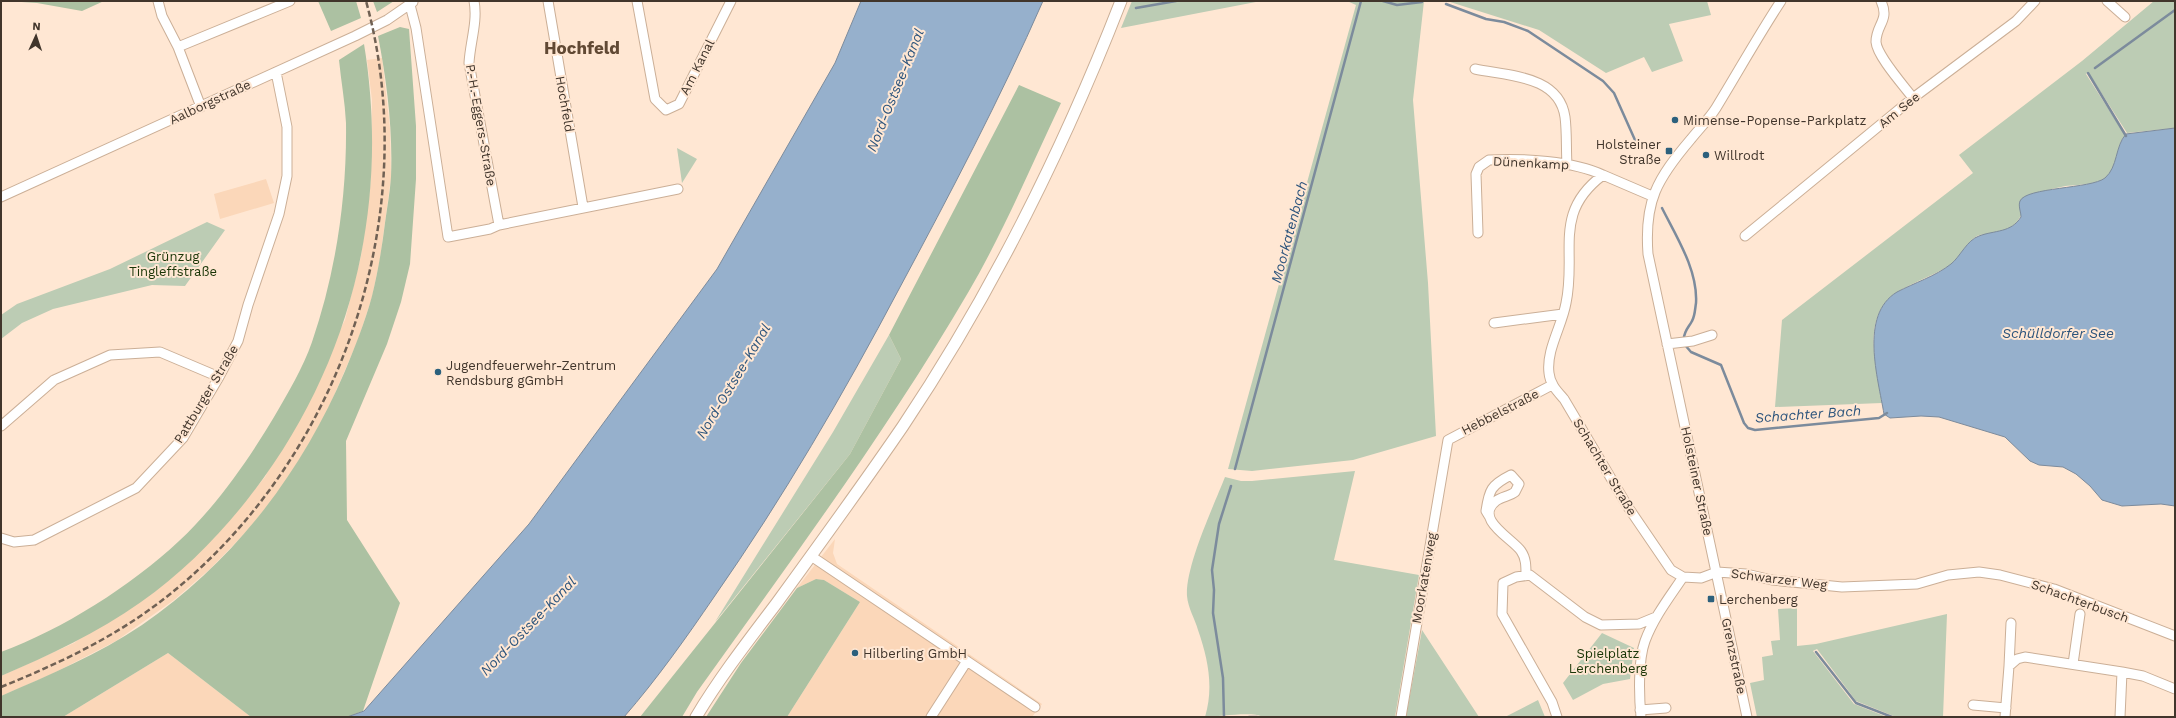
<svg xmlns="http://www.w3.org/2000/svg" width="2176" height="718" font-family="'Work Sans',sans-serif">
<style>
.built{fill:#fbd7b9}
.green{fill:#bcccb4}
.forest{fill:#acc1a2}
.water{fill:#96b0cc;stroke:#7c8b9c}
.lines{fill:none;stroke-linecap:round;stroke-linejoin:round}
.stream{stroke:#7c8b9c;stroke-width:2.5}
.minor-casing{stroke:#cbaf97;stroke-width:11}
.major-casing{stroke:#cbaf97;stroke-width:13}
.minor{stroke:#fff;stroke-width:9}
.major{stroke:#fff;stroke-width:11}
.rail{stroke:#706154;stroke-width:2.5;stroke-dasharray:6 3;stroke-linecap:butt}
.poi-dot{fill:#2c607c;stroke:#ffe7d3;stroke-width:1.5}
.labels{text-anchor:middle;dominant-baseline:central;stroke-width:4;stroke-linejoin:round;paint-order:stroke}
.street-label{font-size:13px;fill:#41352b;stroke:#ffe7d3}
.poi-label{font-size:13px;fill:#41352b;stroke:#ffe7d3;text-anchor:start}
.park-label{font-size:13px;fill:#193506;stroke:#ffe7d3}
.water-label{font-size:14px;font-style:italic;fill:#2c547c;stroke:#ffe7d3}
.district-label{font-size:17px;font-weight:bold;fill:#614934;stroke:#ffe7d3}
</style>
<rect width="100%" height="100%" fill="#ffe7d3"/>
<path class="built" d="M382,58L390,128L391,178L380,259L372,297L358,340L323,421L305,451L282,487L250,528L210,569L174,600L116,641L50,675L1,696V676L74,643L214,538L265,477L345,320L361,256L371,180L372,100L367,60Z
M266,179L274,203L220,219L214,194Z
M835,539L833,553L837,564L1042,704L1032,717H787L860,602L824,580L816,579L797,588Z
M168,653L251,717H63Z"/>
<path class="green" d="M1132,1H1261L1121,28Z
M1347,1H1424L1413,100L1428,283L1436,436L1353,460L1252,471L1228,469L1356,5Z
M1447,1H1707L1711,15L1669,24L1683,61L1652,72L1644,57L1606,73L1539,30Z
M2154,1H2175V128L2127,133L2088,72L2086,74L2125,135C2117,145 2118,159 2112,170C2102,188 2078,183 2061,187C2050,189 2039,193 2028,195C2022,215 2019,229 1995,233C1990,234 1982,234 1977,236C1966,242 1960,258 1950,265C1933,276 1913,282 1896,293C1860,318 1877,367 1882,403L1775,407L1782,320L1973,173L1959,155L2082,61Z
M677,148L697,159L682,183Z
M207,222L225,230L185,286L152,285L53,309L22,323L1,339V315L17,304L110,269Z
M889,335L901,359L850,454L715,622L833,432Z
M1355,471L1334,560L1419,575L1395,717H1263C1252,711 1219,717 1205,717C1214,687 1208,659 1198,630C1195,619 1188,608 1187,596C1185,567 1214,505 1225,477L1241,481H1252Z
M1797,608V646L1816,644L1947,614L1943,717H1896L1856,701L1817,649L1813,651L1854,704L1887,717H1757L1750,683L1764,680L1762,657L1773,655L1771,641L1780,640L1778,609Z
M1422,630L1479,717H1406Z
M1602,633L1634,648L1630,679L1603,684L1573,700L1563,683Z
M1538,700L1545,717H1505Z"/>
<path class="forest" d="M6,1H104L82,11L37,3Z
M318,1H356L361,18L331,31Z
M373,1H394L377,12Z
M400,27L409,29L416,126V179L410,264L401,302L387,344L346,441L347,520L400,603L363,711L347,717H251L168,653L63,717H1V696C49,675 99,654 142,625C234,562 302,472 345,371C355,347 365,322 372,296C378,272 382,247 385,223C387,208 390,192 391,177C393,130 387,82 378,36Z
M364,44C391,208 350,370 247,500C217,538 181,574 141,602C97,633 50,655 1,676V652C63,629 131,586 179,541C215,508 249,459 274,417C288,393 303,368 312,342C336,272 347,197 346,123C345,102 341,81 339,60Z
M1019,85L1061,103C1031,166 1004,231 969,291C888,430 791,560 697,692L682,717H640L850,454L901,359L889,335Z
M816,579L824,580L860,602L787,717H706L741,663L797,588Z"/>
<path class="water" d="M861,1H1043C1000,99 950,194 899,289C843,395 783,498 714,597C686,638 657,679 624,717H347L364,711L529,524L717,269L835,63Z
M2175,128V506L2161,504L2122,506L2102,500L2090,486L2076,474L2063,467L2039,465L2030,461L2005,437L1939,417L1921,416L1890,418L1884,414C1878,378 1859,315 1897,292C1914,283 1936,276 1951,264C1960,257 1967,240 1979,236C1995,230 2011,233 2021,217C2021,212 2018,206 2020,201C2026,187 2091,189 2105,178C2118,167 2115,146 2126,134Z"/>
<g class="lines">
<path class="stream" d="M1383,1L1397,5L1422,2
M1446,4L1486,19L1504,22L1528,31L1603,81L1614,93L1639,149
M1136,8L1176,1
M2095,68L2175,10
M2088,73L2126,136
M1662,208C1676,236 1698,270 1696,303C1695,309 1695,316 1692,321C1689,327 1683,332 1684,340
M1685,345L1691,352L1721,365L1744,423L1748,428L1755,430L1879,418L1887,413
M1235,469L1361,1
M1816,652L1856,703L1892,717
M1224,717L1223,678L1213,613L1214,590L1212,570L1219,524L1231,486
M1249,717H1257"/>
<defs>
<path id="minor" d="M158,1L162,16L178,47
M474,1C478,21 470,43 469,63L499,225
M548,1L583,207
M637,1L655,99L666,110L679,104L731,1
M1881,1C1890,21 1876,24 1876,42C1877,56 1904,86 1913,98
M2107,1L2125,17
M410,5L416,28L448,237L490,229L499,225L678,189
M1475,69C1508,76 1559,75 1565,117C1567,132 1566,149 1567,164
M201,107L178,47L290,1
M1652,196L1603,175C1552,213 1577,252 1566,303C1562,326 1546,350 1549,373C1550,384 1557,391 1564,399L1628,507L1671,570L1683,577L1701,578L1717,572L1746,574L1772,580L1842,587L1917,584L1948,575L1979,572L2000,575L2054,589L2175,636
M1,197L355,36L387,20L413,2
M1478,233L1476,174L1479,167L1489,160C1522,158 1573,161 1603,175
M1745,236L1913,98L2016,21L2035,1
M1494,323L1563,314
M1667,344L1693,341L1712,335
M1,426L54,380L110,355L160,352L219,377
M1489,516L1486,511C1489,490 1491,485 1511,475L1519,484L1515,492C1510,496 1501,497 1496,501C1473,519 1513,539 1521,551C1526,558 1526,566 1526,575
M1,538L14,542L34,540L136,488L183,438L219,377L238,341L248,305L279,214L287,176V127L276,72
M811,556L1035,707
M2073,664L2080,614
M2009,666L2011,623
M2122,672L2143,676L2175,689
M1973,705L2006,708
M1640,710L1666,708
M931,717L967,661
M1401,717L1448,440L1552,385
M1557,717L1552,702L1502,614L1503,583L1516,577L1530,575L1585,617L1601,625L1639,624L1656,617
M1641,717C1639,696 1638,660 1645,641C1654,617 1669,598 1683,577
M1747,717L1648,254C1644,201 1657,179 1691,139C1699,129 1709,119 1716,108C1738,72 1758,36 1781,1
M2005,717L2009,666L2017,659L2025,657L2122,672L2120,717"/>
<path id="major" d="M696,717C720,677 748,641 776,604C819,545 862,486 903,426C992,293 1063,150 1121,1"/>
</defs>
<use href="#minor" class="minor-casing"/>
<use href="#major" class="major-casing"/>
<use href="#minor" class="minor"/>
<use href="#major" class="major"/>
<path class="rail" d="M1,687C48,668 96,646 139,617C331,486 428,226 366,1"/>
</g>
<g class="poi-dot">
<circle cx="1675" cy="120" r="4"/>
<rect x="1665" y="147" width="8" height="8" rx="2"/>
<circle cx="1706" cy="155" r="4"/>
<circle cx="438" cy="372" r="4"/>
<rect x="1707" y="595" width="8" height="8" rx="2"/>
<circle cx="855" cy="653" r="4"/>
</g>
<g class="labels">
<g class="street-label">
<text transform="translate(697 67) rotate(-63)">Am Kanal</text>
<text transform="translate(210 102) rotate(-25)">Aalborgstraße</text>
<text transform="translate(565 104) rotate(80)">Hochfeld</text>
<text transform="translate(1899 110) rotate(-39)">Am See</text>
<text transform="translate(481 125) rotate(80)">P.-H.-Eggers-Straße</text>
<text transform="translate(1531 163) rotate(3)">Dünenkamp</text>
<text transform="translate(206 394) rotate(-59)">Pattburger Straße</text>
<text transform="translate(1500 412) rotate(-27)">Hebbelstraße</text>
<text transform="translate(1605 467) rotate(59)">Schachter Straße</text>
<text transform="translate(1697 481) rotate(78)">Holsteiner Straße</text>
<text transform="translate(1424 578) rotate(-80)">Moorkatenweg</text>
<text transform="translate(1779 579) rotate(7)">Schwarzer Weg</text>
<text transform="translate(2080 601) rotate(20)">Schachterbusch</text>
<text transform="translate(1734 656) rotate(78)">Grenzstraße</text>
</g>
<g class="poi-label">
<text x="1683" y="120">Mimense-Popense-Parkplatz</text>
<text x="1661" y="144" text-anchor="end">Holsteiner<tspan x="1661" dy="15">Straße</tspan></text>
<text x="1714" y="155">Willrodt</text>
<text x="446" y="365">Jugendfeuerwehr-Zentrum<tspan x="446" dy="15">Rendsburg gGmbH</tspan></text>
<text x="1719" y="599">Lerchenberg</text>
<text x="863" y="653">Hilberling GmbH</text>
</g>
<g class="park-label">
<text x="173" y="256">Grünzug<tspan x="173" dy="15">Tingleffstraße</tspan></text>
<text x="1608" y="653">Spielplatz<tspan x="1608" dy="15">Lerchenberg</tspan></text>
</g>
<g class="water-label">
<text transform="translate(895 90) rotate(-68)">Nord-Ostsee-Kanal</text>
<text transform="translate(1289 232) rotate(-75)">Moorkatenbach</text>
<text x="2058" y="333">Schülldorfer See</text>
<text transform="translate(733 381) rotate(-59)">Nord-Ostsee-Kanal</text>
<text transform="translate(1808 414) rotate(-4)">Schachter Bach</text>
<text transform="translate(528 626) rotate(-46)">Nord-Ostsee-Kanal</text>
</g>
<g class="district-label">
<text x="582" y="48">Hochfeld</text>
</g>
</g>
<rect width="2176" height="718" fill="none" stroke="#41352b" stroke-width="4"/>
<g transform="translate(36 36) rotate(3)" stroke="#ffe7d3" stroke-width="3" paint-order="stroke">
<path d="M0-3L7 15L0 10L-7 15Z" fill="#41352b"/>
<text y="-6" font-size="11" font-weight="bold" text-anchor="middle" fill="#41352b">N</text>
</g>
</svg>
